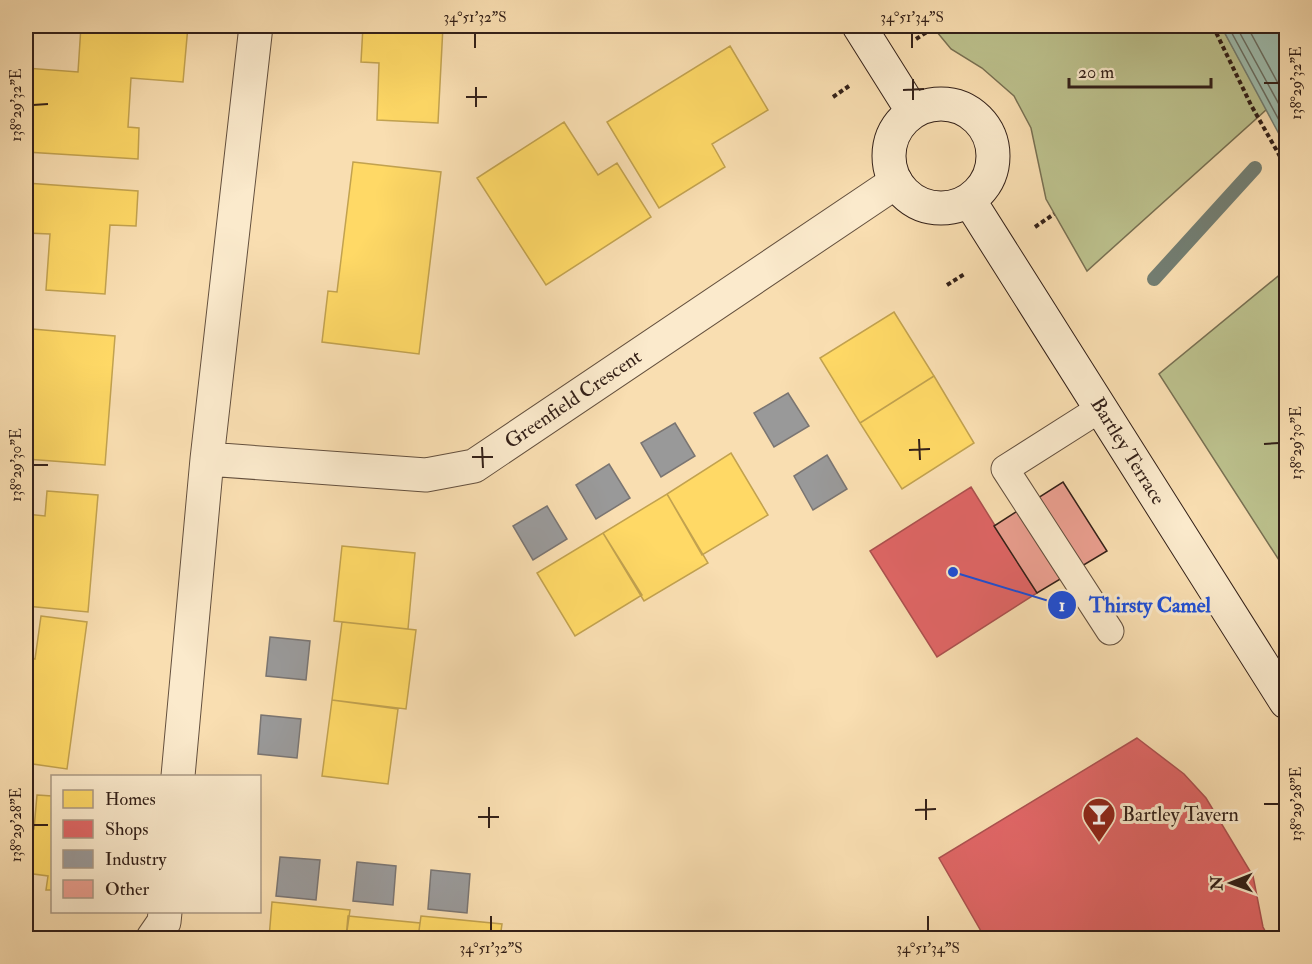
<svg xmlns="http://www.w3.org/2000/svg" width="1312" height="964" font-family="'IM FELL Double Pica',serif">
<style>
.green{fill:#bcc18d;stroke:#787052;stroke-width:1.5}
.water{fill:#9ebcae;stroke:#737e72;stroke-width:1.5}
.homes{fill:#ffd966;stroke:#c2a24f;stroke-width:1.5}
.shops{fill:#e06666;stroke:#ac514f;stroke-width:1.5}
.industry{fill:#999;stroke:#7a7572;stroke-width:1.5}
.lines{fill:none;stroke-linecap:round;stroke-linejoin:round}
.shore{stroke:#686e63;stroke-width:1.5}
.stream{stroke:#737e72;stroke-width:14}
.building{fill:#eb9f90;stroke:#332018;stroke-width:1.5}
.lane-casing{stroke:#64503e;stroke-width:29}
.street-casing{stroke:#64503e;stroke-width:35}
.secondary-casing{stroke:#332018;stroke-width:35}
.path{stroke:#332018;stroke-width:4;stroke-dasharray:4.5 3;stroke-linecap:butt}
.lane{stroke:#fbeacc;stroke-width:27}
.street{stroke:#fbeacc;stroke-width:33}
.secondary{stroke:#fbeacc;stroke-width:33}
.ticks{fill:none;stroke:#332018;stroke-width:2}
.labels{text-anchor:middle;dominant-baseline:central;stroke-width:6;stroke-linejoin:round;paint-order:stroke}
.street-label{font-size:20px;fill:#332018;stroke:#fbeacc}
.poi-label{font-size:20px;fill:#332018;stroke:#fbeacc;text-anchor:start}
.leader{fill:none;stroke:#1d4ed8;stroke-width:2}
.callout-dot{fill:#1d4ed8;stroke:#fbeacc;stroke-width:2}
.mark-label{font-size:18px;text-anchor:middle;font-weight:bold;fill:#fff}
.callout-label{font-size:21px;text-anchor:middle;font-weight:bold;fill:#1d4ed8;stroke:#fbeacc;stroke-width:6;stroke-linejoin:round;paint-order:stroke}
.neatline{fill:none;stroke:#332018;stroke-width:2}
.ticks-label{font-size:15px;text-anchor:middle;fill:#332018}
</style>
<rect width="100%" height="100%" fill="#f9deb1"/>
<filter id="stains"><feTurbulence type="fractalNoise" baseFrequency=".00333" numOctaves="4"/><feColorMatrix values="0 0 0 0 .2 0 0 0 0 .09 0 0 0 0 .02 0 0 0 .5 -.17"/></filter>
<radialGradient id="worn" r=".72"><stop offset=".6" stop-color="#630" stop-opacity="0"/><stop offset="1" stop-color="#630" stop-opacity=".3"/></radialGradient>
<path class="green" d="M932,26H1221L1267,109L1087,271L1046,199L1031,128L1014,96L982,68L951,49Z
M1286,262V571L1159,374L1283,272Z"/>
<path class="water" d="M1221,26H1286V147Z"/>
<path class="homes" d="M81,26H188L183,82L131,78L128,127L139,128L138,159L26,152V68L78,72Z
M363,26H443L438,123L377,120L379,63L361,62Z
M730,46L768,110L712,144L725,167L659,208L607,122Z
M564,122L598,175L617,163L651,217L546,285L477,178Z
M353,162L441,172L419,354L322,342L328,291L337,292Z
M26,183L138,191L136,226L110,225L105,294L46,290L50,234L26,233Z
M894,312L934,376L860,423L820,358Z
M32,329L115,336L105,465L26,459V407Z
M934,376L974,443L902,489L860,423Z
M731,453L768,515L702,555L667,494Z
M47,491L98,495L88,612L26,606V514L45,516Z
M667,494L708,563L644,601L603,533Z
M603,533L642,595L575,636L537,573Z
M342,546L415,553L408,629L334,621Z
M41,616L87,622L67,769L26,763V657L35,659Z
M342,622L416,630L406,709L332,700Z
M332,700L398,709L388,784L322,776Z
M37,795L52,796V890H46L48,876L26,873V828L34,829Z
M272,902L350,910L346,938H269Z
M348,916L420,923L418,938H346Z
M421,916L502,924L500,938H418Z"/>
<path class="shops" d="M971,487L1037,593L937,657L870,551Z
M1137,738L1184,774L1206,798L1253,876L1263,927L1269,938H985L939,858Z"/>
<path class="industry" d="M788,393L809,426L774,447L754,413Z
M675,423L695,456L661,477L641,443Z
M827,455L847,489L813,510L794,476Z
M609,464L630,498L596,519L576,485Z
M547,506L567,539L533,560L513,526Z
M270,637L310,641L306,680L266,676Z
M261,715L301,719L297,758L258,754Z
M280,857L320,860L316,900L276,896Z
M357,862L396,866L393,905L353,901Z
M431,870L470,874L467,913L428,909Z"/>
<g class="lines">
<path class="shore" d="M1228,26L1286,133
M1236,26L1286,117
M1247,26L1286,98"/>
<path class="stream" d="M1154,279L1255,168"/>
</g>
<path class="building" d="M1063,482L1107,551L1037,593L994,526Z"/>
<g class="lines">
<defs>
<path id="lane" d="M1101,408L1005,469L1110,631"/>
<path id="street" d="M207,459L426,475L474,466L896,182
M178,776L207,459L256,26
M153,938L164,922L165,912"/>
<path id="secondary" d="M859,26L913,112
M889 156a52 52 0 1 1 104 0a52 52 0 1 1-104 0Z
M969,200L1286,702"/>
</defs>
<use href="#lane" class="lane-casing"/>
<use href="#street" class="street-casing"/>
<use href="#secondary" class="secondary-casing"/>
<path class="path" d="M1213,26L1251,105L1286,167
M916,39L933,28
M833,97L849,86
M1035,227L1054,214
M947,285L966,273"/>
<use href="#lane" class="lane"/>
<use href="#street" class="street"/>
<use href="#secondary" class="secondary"/>
</g>
<path class="ticks" d="M475,33V48M912,33V48M913,79V100M1264,83H1279M476,87V107M903,90L924,89M466,97H487M33,105L48,104M919,439L920,460M1264,444L1279,443M482,447L483,468M909,450L930,449M472,457H493M33,465H48M926,799V820M1264,804H1279M489,807V828M915,810L936,809M478,817H499M33,825H48M491,916V931M928,916V931"/>
<defs>
<symbol id="bar-pin" viewBox="-11 -11 22 30"><path d="M0 17L-7.5 6A9.5 9.5 0 1 1 7.5 6Z" fill="#8f2418" stroke="#fbeacc"/><path d="M-6-5H6L.8 .8V4.5H3.5V6h-7V4.5H-.8V.8Z" fill="#fff"/></symbol>
</defs>
<g fill-rule="evenodd">
<use href="#bar-pin" x="1080" y="795" width="38" height="52"/>
</g>
<g class="labels">
<g class="street-label">
<text transform="translate(573 399) rotate(-34)">Greenfield Crescent</text>
<text transform="translate(1128 451) rotate(58)">Bartley Terrace</text>
</g>
<g class="poi-label">
<text x="1122" y="814">Bartley Tavern</text>
</g>
</g>
<path class="leader" d="M953 572L1062 605"/>
<g class="callout-dot">
<circle cx="953" cy="572" r="6"/>
<circle cx="1062" cy="605" r="15"/>
</g>
<g class="mark-label">
<text x="1062" y="611">1</text>
</g>
<g class="callout-label">
<text x="1150" y="612">Thirsty Camel</text>
</g>
<rect width="1312" height="964" fill="none" stroke="#f9deb1" stroke-width="66"/>
<rect x="51" y="775" width="210" height="138" fill="#fbeacc" stroke="#ab9984" stroke-width="1.5"/>
<rect x="63" y="790" width="30" height="18" fill="#ffd966" stroke="#ab9984" stroke-width="1.5"/>
<text x="105" y="805" font-size="18" fill="#332018">Homes</text>
<rect x="63" y="820" width="30" height="18" fill="#e06666" stroke="#ab9984" stroke-width="1.5"/>
<text x="105" y="835" font-size="18" fill="#332018">Shops</text>
<rect x="63" y="850" width="30" height="18" fill="#999999" stroke="#ab9984" stroke-width="1.5"/>
<text x="105" y="865" font-size="18" fill="#332018">Industry</text>
<rect x="63" y="880" width="30" height="18" fill="#eb9f90" stroke="#ab9984" stroke-width="1.5"/>
<text x="105" y="895" font-size="18" fill="#332018">Other</text>
<g transform="translate(1231 883) rotate(269)" stroke="#fbeacc" stroke-width="4.5" paint-order="stroke">
<path d="M0-4.5L10 22L0 15L-10 22Z" fill="#332018"/>
<text y="-9" font-size="16" font-weight="bold" text-anchor="middle" fill="#332018">N</text>
</g>
<path d="M1069 78v9h142v-9" fill="none" stroke="#332018" stroke-width="3"/>
<text x="1078" y="78" font-size="18" fill="#332018" stroke="#fbeacc" stroke-width="4.5" paint-order="stroke">20 m</text>
<rect x="33" y="33" width="1246" height="898" class="neatline"/>
<g class="ticks-label">
<text x="475" y="22">34°51'32"S</text>
<text x="912" y="22">34°51'34"S</text>
<text transform="translate(1296 83) rotate(-90)" y="5">138°29'32"E</text>
<text transform="translate(16 105) rotate(-90)" y="5">138°29'32"E</text>
<text transform="translate(1296 443) rotate(-90)" y="5">138°29'30"E</text>
<text transform="translate(16 465) rotate(-90)" y="5">138°29'30"E</text>
<text transform="translate(1296 804) rotate(-90)" y="5">138°29'28"E</text>
<text transform="translate(16 825) rotate(-90)" y="5">138°29'28"E</text>
<text x="491" y="953">34°51'32"S</text>
<text x="928" y="953">34°51'34"S</text>
</g>
<rect width="100%" height="100%" filter="url(#stains)"/>
<rect width="100%" height="100%" fill="url(#worn)"/>
</svg>
